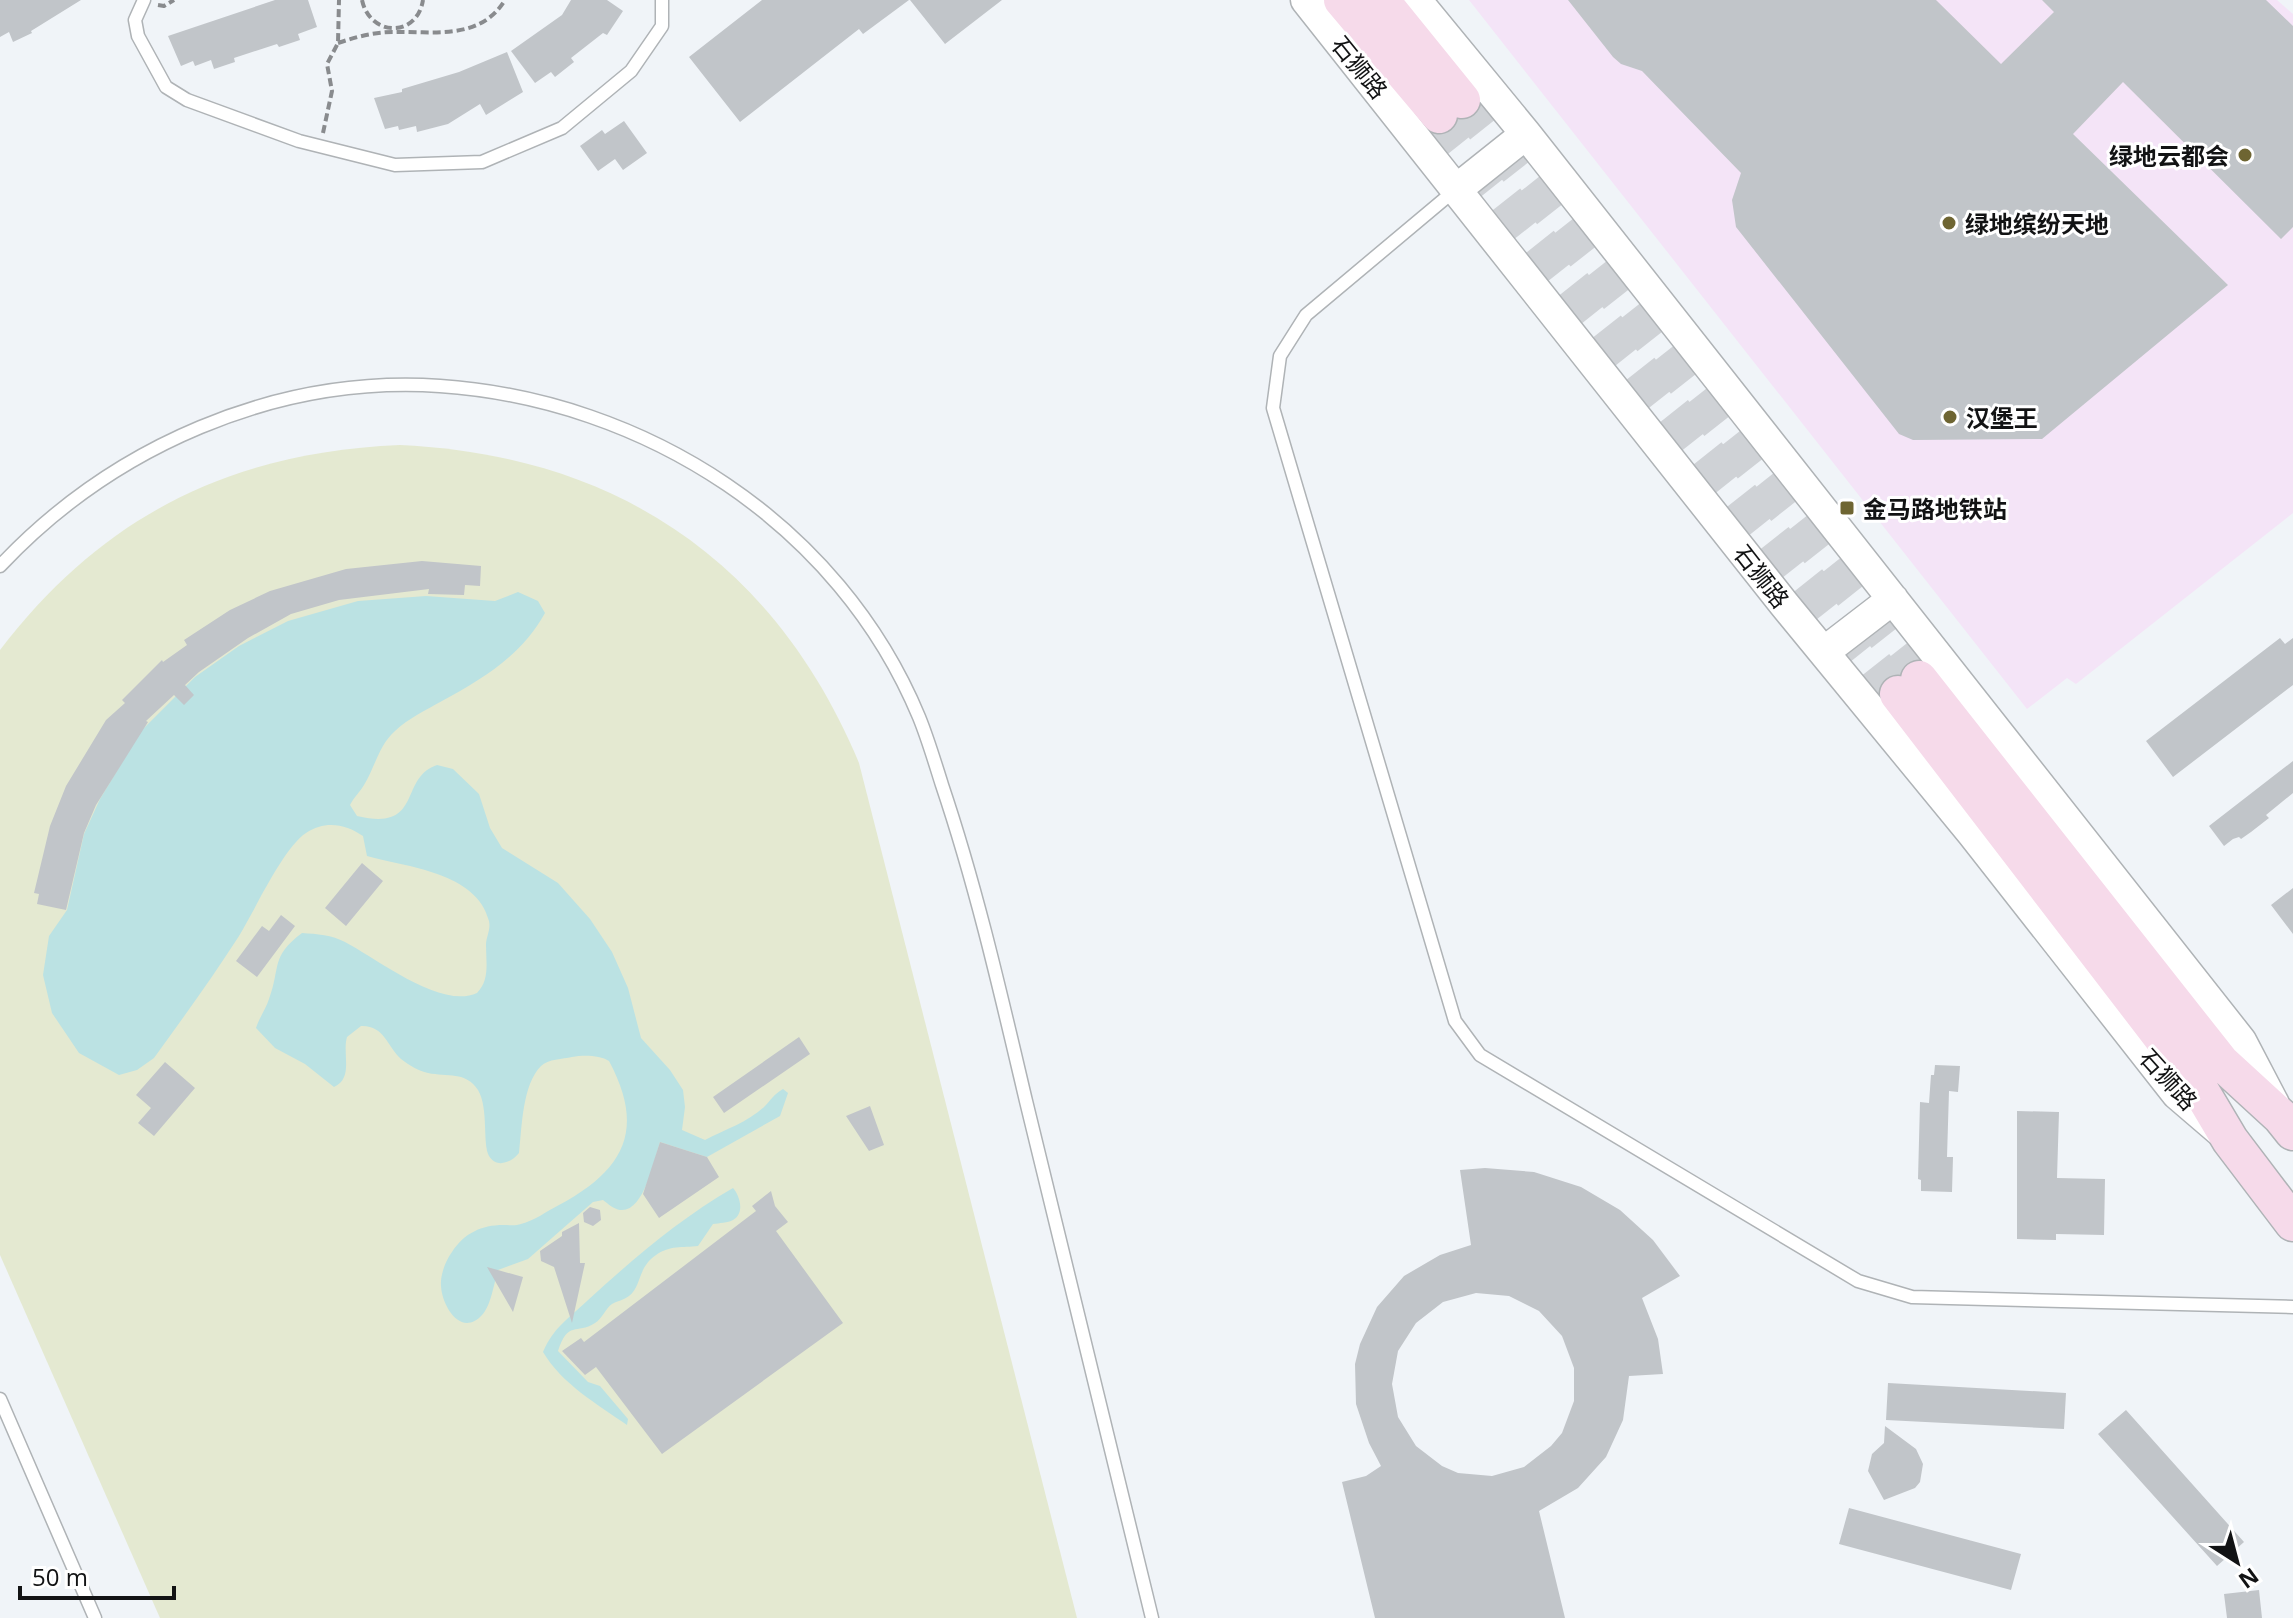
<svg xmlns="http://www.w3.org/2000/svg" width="2293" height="1618" font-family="'Open Sans','Noto Sans SC',sans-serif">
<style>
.commercial{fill:#f4e4f7}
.green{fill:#e4e9d1}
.water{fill:#bbe2e3}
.building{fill:#c1c5c9;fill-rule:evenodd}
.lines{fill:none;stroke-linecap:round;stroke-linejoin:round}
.secondary-tunnel{stroke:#cfd2d6;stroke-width:36;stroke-dasharray:36 18;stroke-linecap:butt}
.service-casing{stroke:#afb3b6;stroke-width:15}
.tertiary-casing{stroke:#afb3b6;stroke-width:33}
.secondary-casing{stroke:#afb3b6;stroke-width:39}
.path{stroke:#898b8e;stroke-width:4;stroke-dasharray:8 4;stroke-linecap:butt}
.service{stroke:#fff;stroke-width:12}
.tertiary{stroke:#fff;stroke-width:30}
.secondary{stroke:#f6daea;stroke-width:36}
.poi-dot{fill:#6e6532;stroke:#fff;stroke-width:3}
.labels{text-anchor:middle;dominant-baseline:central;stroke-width:6;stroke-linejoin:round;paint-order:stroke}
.street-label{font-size:24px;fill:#121314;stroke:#fff}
.poi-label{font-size:24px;font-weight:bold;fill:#121314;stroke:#fff;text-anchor:start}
</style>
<rect width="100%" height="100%" fill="#f0f4f8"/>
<path class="commercial" d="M1469,0H2277L2293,14V513L2076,684L2067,678L2027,709Z"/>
<path class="green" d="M400,445C617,455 775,562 859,763L1077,1618H160L0,1255V650C103,515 232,452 400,445Z"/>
<path class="water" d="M518,592L538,601L545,613C522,655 483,679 442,701C426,710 409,718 395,731C379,745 375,767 364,785C360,792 354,797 350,805L357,816C424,832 398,778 437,765L453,769L479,794L490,828L502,848L558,883L590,919L612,952L628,988L641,1038L670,1070L683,1090L685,1107L682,1130L705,1140C724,1130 748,1122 764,1107C771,1100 774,1094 783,1089L788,1093L780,1116L707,1157L660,1142C654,1160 644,1213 620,1210C614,1209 608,1204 603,1200L593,1202L528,1259L498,1270C494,1283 491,1306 482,1315C461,1338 442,1306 441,1286C440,1275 446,1260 452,1252C464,1233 482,1225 503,1225C509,1225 516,1226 521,1224C534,1221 547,1211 559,1205C624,1170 646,1130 609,1061C600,1055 583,1055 572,1057C563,1059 548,1059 541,1066C522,1085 522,1128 519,1153C512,1162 497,1169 489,1156C482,1144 489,1109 478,1090C466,1071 447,1077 428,1073C418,1071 409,1065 401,1059C387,1046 384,1025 361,1026L347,1037C342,1054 354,1078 334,1087L305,1064L275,1048L256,1028C259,1018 266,1009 269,999C281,967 270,957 302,933C317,934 332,935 345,942C376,958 441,1010 477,993C490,980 486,962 486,945C486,937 491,930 489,921C477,872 406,867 367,856L363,836C346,824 325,820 306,833C283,848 255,910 239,936C212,978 183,1018 154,1058L137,1070L119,1075L79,1053L52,1013L43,975L49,936L67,910L84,834L100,799L141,731L195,677L239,646L288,621L358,601L426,596L495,601Z
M733,1188C740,1196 745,1213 733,1220C728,1223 719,1223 713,1224L698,1246C682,1248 670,1245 656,1255C637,1268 642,1286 629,1296C624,1300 617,1301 612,1304C605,1309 602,1319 595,1323C576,1335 568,1320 558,1351L588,1382L600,1386L628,1419L627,1425C597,1404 562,1384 543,1352C554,1327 568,1319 587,1301C633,1259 678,1220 733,1188Z"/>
<path class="building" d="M0,0H81L31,31L32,33L13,42L9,32L0,37Z
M275,0H308L317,27L298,34L300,40L279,47L277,44L234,58L235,62L214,69L211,60L195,66L193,61L181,66L168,36Z
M571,0H607L623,11L607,35L603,33L571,58L574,62L555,77L551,72L535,83L511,51L562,15Z
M762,0H909L863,34L859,29L740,122L689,57Z
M910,0H1002L945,44Z
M1568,0H1936L2001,64L2054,12L2042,0H2266L2293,26V227L2281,239L2123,82L2073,134L2228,285L2042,439L1913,440L1899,434L1736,227L1732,200L1741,173L1642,71L1621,64L1613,57Z
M507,52L523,92L486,115L480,104L448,124L417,132L416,126L399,130L398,126L385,129L374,98L402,92V89L459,72Z
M624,121L647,153L623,170L615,159L598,171L580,146L602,130L605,134Z
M422,561L481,566L480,586L465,585L464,595L428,594L429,589L339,600L291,614L248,638L199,672L185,685L194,695L184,705L174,695L146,721L148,722L96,805L84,833L66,910L37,904L39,894L34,893L50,826L66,786L106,720L125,703L122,700L162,660L163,662L187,645L184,640L230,610L270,591L346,569Z
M2280,638L2285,644L2293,638V685L2173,777L2146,741Z
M2293,761V793L2266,815L2269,818L2251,832L2241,839L2239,837L2233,839L2224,846L2209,826Z
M362,863L383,881L346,926L325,908Z
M2293,888V934L2271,905Z
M281,915L295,926L257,977L236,961L262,926L269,931Z
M799,1037L810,1054L724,1113L713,1097Z
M165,1062L195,1088L154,1136L138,1123L151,1108L136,1095Z
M1935,1065L1960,1066L1958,1092L1949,1091L1947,1157H1953L1952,1192L1921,1191V1180L1918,1179L1920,1102L1929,1103L1931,1075H1934Z
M870,1106L884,1145L869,1151L846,1116Z
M2017,1111L2059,1112L2057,1178L2105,1179L2104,1235L2056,1234V1240L2017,1239Z
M660,1142L707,1157L719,1177L659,1218L643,1194Z
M1485,1168L1534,1172L1581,1187L1620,1210L1653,1240L1680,1276L1642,1298L1658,1339L1663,1374L1629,1376L1623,1420L1606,1457L1578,1488L1539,1511L1565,1618H1375L1342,1482L1366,1476L1381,1466L1369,1443L1356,1404L1355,1364L1360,1344L1377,1307L1404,1276L1440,1255L1471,1245L1460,1170ZM1476,1293L1509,1296L1539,1311L1562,1336L1574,1368V1401L1562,1433L1551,1446L1524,1467L1492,1476L1458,1473L1442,1466L1416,1446L1398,1417L1392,1384L1398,1351L1416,1323L1443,1302Z
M771,1191L775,1206L788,1222L776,1231L843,1323L662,1454L596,1367L585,1375L562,1351L581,1338L584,1342L756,1211L752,1206Z
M590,1207L600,1210L601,1220L593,1226L584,1222L583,1213Z
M579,1223L580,1263H585L572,1323L554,1267L541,1261L540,1251L562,1236V1232Z
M487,1267L523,1277L513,1312Z
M1888,1383L2066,1393L2064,1429L1886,1420Z
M2126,1410L2244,1542L2217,1566L2098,1434Z
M1885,1426L1916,1449L1923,1464L1920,1482L1915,1488L1884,1500L1868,1471L1872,1454L1884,1443Z
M1849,1508L2021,1554L2011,1590L1839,1544Z
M2259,1590L2262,1618H2227L2224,1594Z"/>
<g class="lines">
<path class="secondary-tunnel" d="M1462,100L1919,679
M1439,115L1898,694"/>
<defs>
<path id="service" d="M144,0L135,20L138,36L166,87L187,100L299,141L395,165L482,162L562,128L631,71L662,26V0
M1454,191L1306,315L1280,356L1273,408L1455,1021L1480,1055L1858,1281L1912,1297L2293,1307
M0,566C112,447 275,375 440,386C645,400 839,524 919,717C928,739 935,763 942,785C977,889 1001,995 1026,1101C1068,1274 1110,1446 1152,1618
M0,1399L95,1618"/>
<path id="tertiary" d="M1306,0L1784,604L1972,833L2177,1094L2219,1130
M1416,0L1526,134L2241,1041L2274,1104
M1457,189L1526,134
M1824,652L1893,599"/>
<path id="secondary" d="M1342,0L1439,115
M1381,0L1462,100
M1919,679L2221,1062L2281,1117L2293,1132
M1898,694L2195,1081L2230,1140L2293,1223"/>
</defs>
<use href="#service" class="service-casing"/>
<use href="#tertiary" class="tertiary-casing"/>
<use href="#secondary" class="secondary-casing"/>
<path class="path" d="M362,0C370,37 417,38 423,0
M158,5L164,6L174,0
M338,43C356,37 374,32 393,32C433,31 480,41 505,0
M323,133L332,91L327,64L338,43L339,0"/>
<use href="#service" class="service"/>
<use href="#tertiary" class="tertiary"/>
<use href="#secondary" class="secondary"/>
</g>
<g class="poi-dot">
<circle cx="2245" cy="155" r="8"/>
<circle cx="1949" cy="223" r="8"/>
<circle cx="1950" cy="417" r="8"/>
<rect x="1839" y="500" width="16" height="16" rx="4"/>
</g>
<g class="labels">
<g class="street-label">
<text transform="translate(1360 67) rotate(51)">石狮路</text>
<text transform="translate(1762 576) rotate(52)">石狮路</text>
<text transform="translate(2169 1079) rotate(48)">石狮路</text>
</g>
<g class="poi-label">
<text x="2229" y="155" text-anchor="end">绿地云都会</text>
<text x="1965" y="223">绿地缤纷天地</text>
<text x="1966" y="417">汉堡王</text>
<text x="1863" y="508">金马路地铁站</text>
</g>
</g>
<g transform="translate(2237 1562) rotate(144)" stroke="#ffffff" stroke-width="6" paint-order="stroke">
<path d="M0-6L14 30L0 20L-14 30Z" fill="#121314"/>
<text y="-12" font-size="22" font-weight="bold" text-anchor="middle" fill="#121314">N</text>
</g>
<path d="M20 1586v12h154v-12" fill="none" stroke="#121314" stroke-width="4"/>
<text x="32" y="1586" font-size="24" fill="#121314" stroke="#ffffff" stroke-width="6" paint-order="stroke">50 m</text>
</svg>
